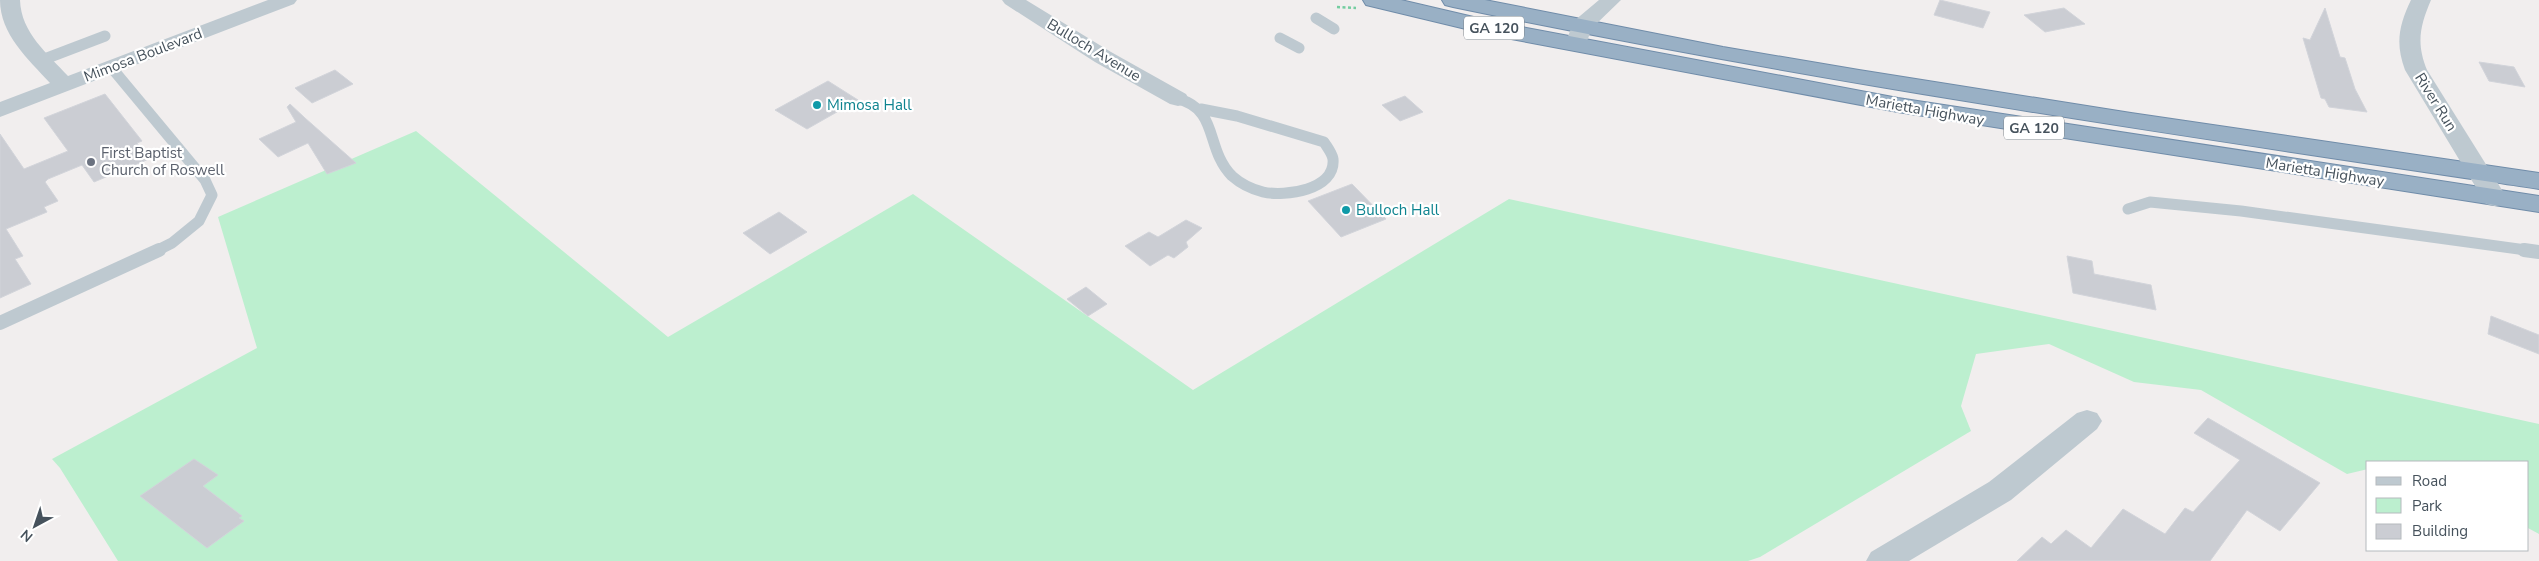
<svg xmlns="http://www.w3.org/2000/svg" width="2539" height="561" font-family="'Nunito Sans',sans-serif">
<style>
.green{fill:#bcefcf}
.building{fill:#cbcdd3;stroke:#d2d4da}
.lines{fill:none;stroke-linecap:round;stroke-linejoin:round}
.trunk-casing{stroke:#708ca9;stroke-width:2}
.path{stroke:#74cda0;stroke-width:2.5;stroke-dasharray:3 2.5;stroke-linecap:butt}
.service-far1{stroke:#bec9d0;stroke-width:11}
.service{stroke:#bec9d0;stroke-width:14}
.minor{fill:#bec9d0;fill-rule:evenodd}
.trunk{fill:#99b0c5;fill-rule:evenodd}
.culture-dot{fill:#0f9aa8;stroke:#fff;stroke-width:2}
.worship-dot{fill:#6b7280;stroke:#fff;stroke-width:2}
.labels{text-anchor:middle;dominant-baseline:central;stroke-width:4.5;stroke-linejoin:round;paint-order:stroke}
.shield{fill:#fff;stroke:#7e868d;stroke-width:1}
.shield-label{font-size:14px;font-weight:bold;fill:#46525c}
.street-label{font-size:15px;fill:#46525c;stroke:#fff}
.culture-label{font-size:15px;fill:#0d838f;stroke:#fff;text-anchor:start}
.worship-label{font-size:15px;fill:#5b616d;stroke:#fff;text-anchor:start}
</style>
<rect width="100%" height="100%" fill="#f1eeee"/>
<path class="green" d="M416,131L668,337L913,194L1193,390L1509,199L2539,424V534L2528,528V462H2368V469L2347,474L2201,390L2134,382L2049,344L1976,354L1961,406L1971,431L1760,557L1748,561H118L60,468L52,459L257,348L218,217Z"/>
<path class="building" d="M1940,0L1990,12L1983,28L1934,15Z
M2064,8L2085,24L2045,32L2024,15Z
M2325,8L2340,57L2345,58L2355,89L2367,112L2329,107L2325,99L2321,98L2303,38L2310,40Z
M2479,62L2514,67L2525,87L2489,81Z
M335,70L353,84L312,103L295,88Z
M828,81L858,100L807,129L775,110Z
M105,94L142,141L137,143L149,159L94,182L82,165L48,179L45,182L58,201L44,207L47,212L6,229L23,256L15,259L31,284L0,298V134L24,169L68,151L44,118Z
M1405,96L1423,112L1400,121L1382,105Z
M290,104L305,118L356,163L327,174L308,143L278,157L259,139L296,122L287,107Z
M1352,184L1386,219L1341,237L1308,201Z
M779,212L807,232L770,254L743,233Z
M1186,220L1202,228L1186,242L1188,247L1174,258L1168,255L1150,266L1125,246L1149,232L1158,237Z
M2067,256L2092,261L2094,274L2151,285L2156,310L2073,293Z
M1086,287L1107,304L1088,316L1067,299Z
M2491,316L2539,335V354L2488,334Z
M2208,418L2320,483L2280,531L2247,510L2210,561H2017L2042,537L2051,544L2066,530L2091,548L2123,509L2165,534L2185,508L2193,512L2240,460L2194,433Z
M194,459L218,475L203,486L242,516L239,518L244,521L207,548L140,496Z"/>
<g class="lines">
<defs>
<path id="trunk" d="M1363,0H1401L1495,22L1898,98L2539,196V212L1898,112L1495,36L1366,5Z
M1442,0H1485L1723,47L1859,70L2131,113L2539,173V189C2176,135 1813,82 1453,7L1445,5Z"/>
</defs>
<use href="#trunk" class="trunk-casing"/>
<path class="path" d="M1337,7L1356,8"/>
<path class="service-far1" d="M1316,18L1334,29
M1280,38L1299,48
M42,60L105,36
M111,67L205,180L212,195L199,221L172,243L156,251
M1178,99C1219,109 1205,149 1232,176C1241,184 1251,189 1263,192C1285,197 1336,190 1333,159C1332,153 1327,147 1324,142L1237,116L1201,109
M2128,209L2150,202L2241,211L2533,251"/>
<path class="service" d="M2524,250L2539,252
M0,323L159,250"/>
<path class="minor" d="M0,0H20C21,33 48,54 68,76L268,0H297L294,4L0,117V102L50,83C28,59 0,34 0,0Z
M1002,0H1026L1111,52L1186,94L1189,99L1186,104L1178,106L1170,104L1095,62L1005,4Z
M1599,0H1621L1592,28L1584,49L1576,50L1568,49L1565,44L1574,21Z
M2411,0H2431C2420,26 2416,43 2427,70L2507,198L2504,204L2495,206L2486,204L2405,70C2395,43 2399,25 2411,0Z
M2087,410L2097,413L2102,421L2097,429L2011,500L1909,561H1866L1871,552L1989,482L2077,413Z"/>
<use href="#trunk" class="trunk"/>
</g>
<g class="culture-dot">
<circle cx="817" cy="105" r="5"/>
<circle cx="1346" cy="210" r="5"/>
</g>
<circle class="worship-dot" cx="91" cy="162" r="5"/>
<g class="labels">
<g class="shield">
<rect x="1464" y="16.5" width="60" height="23" rx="4"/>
<rect x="2004" y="116.5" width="60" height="23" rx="4"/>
</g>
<g class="shield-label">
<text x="1494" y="28">GA 120</text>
<text x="2034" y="128">GA 120</text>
</g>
<g class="street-label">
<text transform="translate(1094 50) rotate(31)">Bulloch Avenue</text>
<text transform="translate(143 55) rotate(-21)">Mimosa Boulevard</text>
<text transform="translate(2436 102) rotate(58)">River Run</text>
<text transform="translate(1925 110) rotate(10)">Marietta Highway</text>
<text transform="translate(2325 172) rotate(9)">Marietta Highway</text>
</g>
<g class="culture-label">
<text x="827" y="105">Mimosa Hall</text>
<text x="1356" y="210">Bulloch Hall</text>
</g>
<g class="worship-label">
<text x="101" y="153">First Baptist<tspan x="101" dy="17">Church of Roswell</tspan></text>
</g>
</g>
<rect x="2366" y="461" width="162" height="90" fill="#ffffff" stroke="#b5babe"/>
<rect x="2376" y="477" width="25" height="8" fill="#bec9d0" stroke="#b5babe"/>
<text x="2412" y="486" font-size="15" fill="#46525c">Road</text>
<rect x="2376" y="498" width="25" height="15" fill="#bcefcf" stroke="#b5babe"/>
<text x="2412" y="511" font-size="15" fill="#46525c">Park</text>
<rect x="2376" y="524" width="25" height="15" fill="#cbcdd3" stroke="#b5babe"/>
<text x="2412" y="536" font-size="15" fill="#46525c">Building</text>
<g transform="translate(35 526) rotate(220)" stroke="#ffffff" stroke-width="4" paint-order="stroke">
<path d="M0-4L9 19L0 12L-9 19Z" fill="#46525c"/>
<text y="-8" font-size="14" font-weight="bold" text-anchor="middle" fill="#46525c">N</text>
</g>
</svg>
